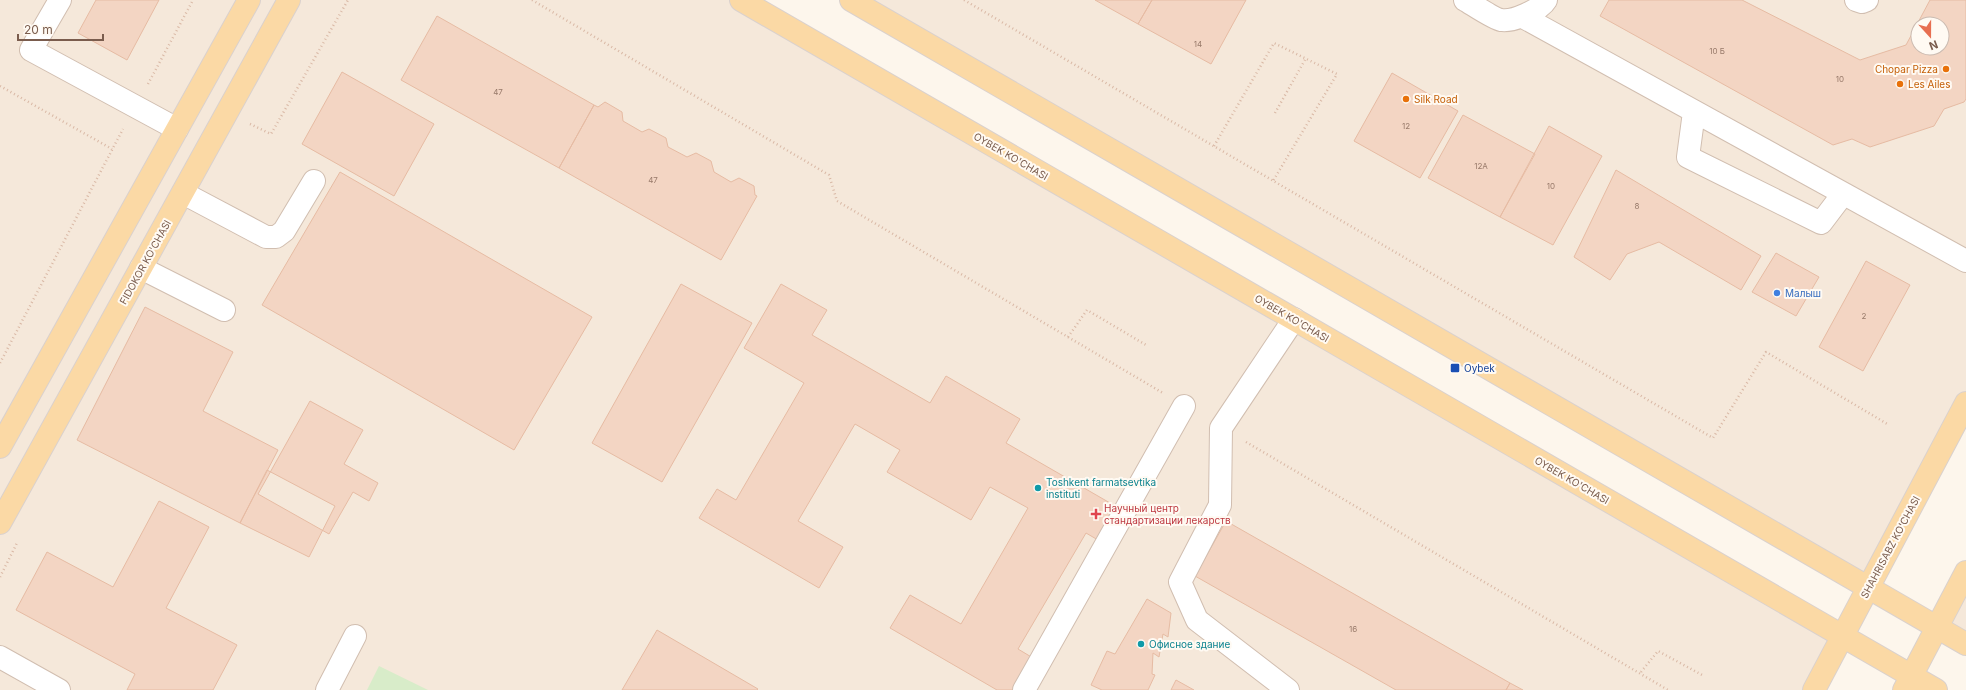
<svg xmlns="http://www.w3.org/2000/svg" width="1966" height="690" font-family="Inter,sans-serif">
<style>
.residential{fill:#f5e8da;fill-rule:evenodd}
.green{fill:#d8ecc9}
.building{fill:#f3d5c3;stroke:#e6bba3;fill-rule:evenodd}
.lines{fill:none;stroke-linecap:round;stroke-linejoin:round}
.minor-casing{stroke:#d1beb0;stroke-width:24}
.major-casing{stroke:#dad1cd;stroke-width:24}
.path{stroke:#d9b8a5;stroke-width:2.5;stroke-dasharray:1 3;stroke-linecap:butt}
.minor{stroke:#fff;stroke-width:22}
.major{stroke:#fbd9a5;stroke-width:22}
.food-dot{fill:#e8710a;stroke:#fffaf3;stroke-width:1.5}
.shop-dot{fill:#3f7fe0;stroke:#fffaf3;stroke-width:1.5}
.transit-dot{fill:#1a4fb4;stroke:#fffaf3;stroke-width:1.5}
.culture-dot{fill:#0f9aa8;stroke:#fffaf3;stroke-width:1.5}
.health-dot{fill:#e0444e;stroke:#fffaf3;stroke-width:1.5}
.labels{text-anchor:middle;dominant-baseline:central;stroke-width:4;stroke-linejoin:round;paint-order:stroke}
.number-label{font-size:8px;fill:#987a6a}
.food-label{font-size:10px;fill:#c56008;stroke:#fffaf3;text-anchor:start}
.street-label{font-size:10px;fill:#7a5c4d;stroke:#fffaf3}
.shop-label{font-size:10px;fill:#366cbe;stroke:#fffaf3;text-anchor:start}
.transit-label{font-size:10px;fill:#164399;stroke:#fffaf3;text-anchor:start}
.culture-label{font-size:10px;fill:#0d838f;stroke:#fffaf3;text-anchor:start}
.health-label{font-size:10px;fill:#be3a42;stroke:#fffaf3;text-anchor:start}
</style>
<rect width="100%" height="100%" fill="#fdf6ec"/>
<path class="residential" d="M0,0H741L1843,636L1814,690H0Z
M851,0H1966V403L1869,588ZM1918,24H1942V48H1918Z
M1966,572V644L1937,627Z"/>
<path class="green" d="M379,666L428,690H367Z"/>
<path class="building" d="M96,0H159L127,60L78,33Z
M1095,0H1152L1138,24Z
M1152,0H1246L1211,64L1138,24Z
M1609,0H1742L1860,60L1906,45L1930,0H1966V99L1964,102L1944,109L1934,126L1870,147L1852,139L1833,145L1600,16ZM1918,24H1942V48H1918Z
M437,16L594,105L559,168L401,80Z
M342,72L434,124L394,196L302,144Z
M1392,73L1458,111L1420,178L1354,141Z
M605,102L622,112L623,121L642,132L649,129L666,138L668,147L687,157L696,153L711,161L714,172L731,182L739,178L754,186L755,195L757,196L721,260L559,168L594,105L598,107Z
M1463,115L1535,154L1500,217L1428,178Z
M1549,126L1602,156L1553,245L1500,217Z
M1616,170L1761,256L1741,290L1659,242L1627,254L1610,280L1574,257Z
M340,172L592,317L514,450L262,305Z
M1776,253L1819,277L1796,316L1752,292Z
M1866,261L1910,285L1863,371L1819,347Z
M681,284L752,323L662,482L592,443Z
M781,284L827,310L812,335L930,403L946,376L1020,419L1006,443L1117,507L1098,540L1086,533L1018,649L1033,658L1015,690H997L890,628L910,595L961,624L1028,508L990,487L971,520L887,472L900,450L855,424L798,521L843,547L819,588L699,518L717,489L736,500L804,383L744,348Z
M145,307L233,352L203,411L278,450L240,523L77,440Z
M310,401L363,430L344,464L378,483L369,501L353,492L329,534L258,494Z
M267,470L335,506L309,557L240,523Z
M159,501L209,527L166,608L237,645L213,690H127L135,674L16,610L47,552L113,587Z
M1226,521L1510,683L1506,690H1396L1195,576Z
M1147,599L1171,613L1168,637L1163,634L1159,657L1153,653L1152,674L1155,675L1148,690H1102L1091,685L1107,651L1115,654Z
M657,630L758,689L757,690H622Z
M1176,680L1194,690H1171Z
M1510,683L1523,690H1506Z"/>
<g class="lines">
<defs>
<path id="minor" d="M60,0L31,50L177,129
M1465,0C1472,4 1494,19 1501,20C1513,22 1540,10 1546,0
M1856,0L1862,2L1867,0
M1523,17L1966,261
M1694,112L1688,157L1821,223L1843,194
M183,193L266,237H276L284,231L314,181
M141,268L224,310
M0,657L59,690
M327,690L355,636
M1024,690L1184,406
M1288,690L1197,620L1180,582L1220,505L1221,428L1294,319"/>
<path id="major" d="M741,0L1936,690
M851,0L1966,644
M0,447L249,0
M0,523L289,0
M1814,690L1966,403
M1904,690L1966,572"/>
</defs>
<use href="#minor" class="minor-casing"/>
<use href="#major" class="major-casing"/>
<path class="path" d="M532,0L829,175L837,201L1163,393
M964,0L1713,438L1766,352L1889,425
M148,84L193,0
M0,86L112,149
M1275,113L1306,58
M250,124L271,134L348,0
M1214,146L1274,43L1337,74L1273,181
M1068,337L1087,310L1146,345
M0,363L123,129
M1246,442L1668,690
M0,577L17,543
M1641,672L1658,651L1704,676"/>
<use href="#minor" class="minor"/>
<use href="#major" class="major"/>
</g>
<g class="food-dot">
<circle cx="1946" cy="69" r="4"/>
<circle cx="1900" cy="84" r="4"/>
<circle cx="1406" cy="99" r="4"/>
</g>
<circle class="shop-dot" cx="1777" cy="293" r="4"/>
<rect class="transit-dot" x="1450" y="363" width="10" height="10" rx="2"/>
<g class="culture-dot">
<circle cx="1038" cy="488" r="4"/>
<circle cx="1141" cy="644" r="4"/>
</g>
<path class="health-dot" d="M1094 508h4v4h4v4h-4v4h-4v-4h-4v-4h4z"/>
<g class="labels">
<g class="number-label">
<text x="1198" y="44">14</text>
<text x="1717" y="51">10 Б</text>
<text x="1840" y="79">10</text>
<text x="498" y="92">47</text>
<text x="1406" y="126">12</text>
<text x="1481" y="166">12A</text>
<text x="653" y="180">47</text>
<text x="1551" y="186">10</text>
<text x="1637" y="206">8</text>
<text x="1864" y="316">2</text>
<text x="1353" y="629">16</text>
</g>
<g class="food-label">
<text x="1938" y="69" text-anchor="end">Chopar Pizza</text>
<text x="1908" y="84">Les Ailes</text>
<text x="1414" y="99">Silk Road</text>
</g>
<g class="street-label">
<text transform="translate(1011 156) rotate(30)">OYBEK KO'CHASI</text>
<text transform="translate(145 262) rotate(-61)">FIDOKOR KO'CHASI</text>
<text transform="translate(1292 318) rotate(30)">OYBEK KO'CHASI</text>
<text transform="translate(1572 480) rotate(30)">OYBEK KO'CHASI</text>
<text transform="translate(1890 547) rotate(-62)">SHAHRISABZ KO'CHASI</text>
</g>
<g class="shop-label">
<text x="1785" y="293">Малыш</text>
</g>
<g class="transit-label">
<text x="1464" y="368">Oybek</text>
</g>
<g class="culture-label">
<text x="1046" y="482">Toshkent farmatsevtika<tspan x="1046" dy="12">instituti</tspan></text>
<text x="1149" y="644">Офисное здание</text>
</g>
<g class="health-label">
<text x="1104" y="508">Научный центр<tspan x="1104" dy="12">стандартизации лекарств</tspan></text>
</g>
</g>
<g transform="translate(1930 36) rotate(159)"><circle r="19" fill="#fffaf3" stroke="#cabbb1"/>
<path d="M0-3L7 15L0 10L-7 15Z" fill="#e76f51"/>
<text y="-6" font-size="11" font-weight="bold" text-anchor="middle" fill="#7a5c4d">N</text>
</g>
<path d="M18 34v6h85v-6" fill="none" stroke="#7a5c4d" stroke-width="2"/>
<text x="24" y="34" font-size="12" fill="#7a5c4d" stroke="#fffaf3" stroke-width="3" paint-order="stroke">20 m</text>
</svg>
